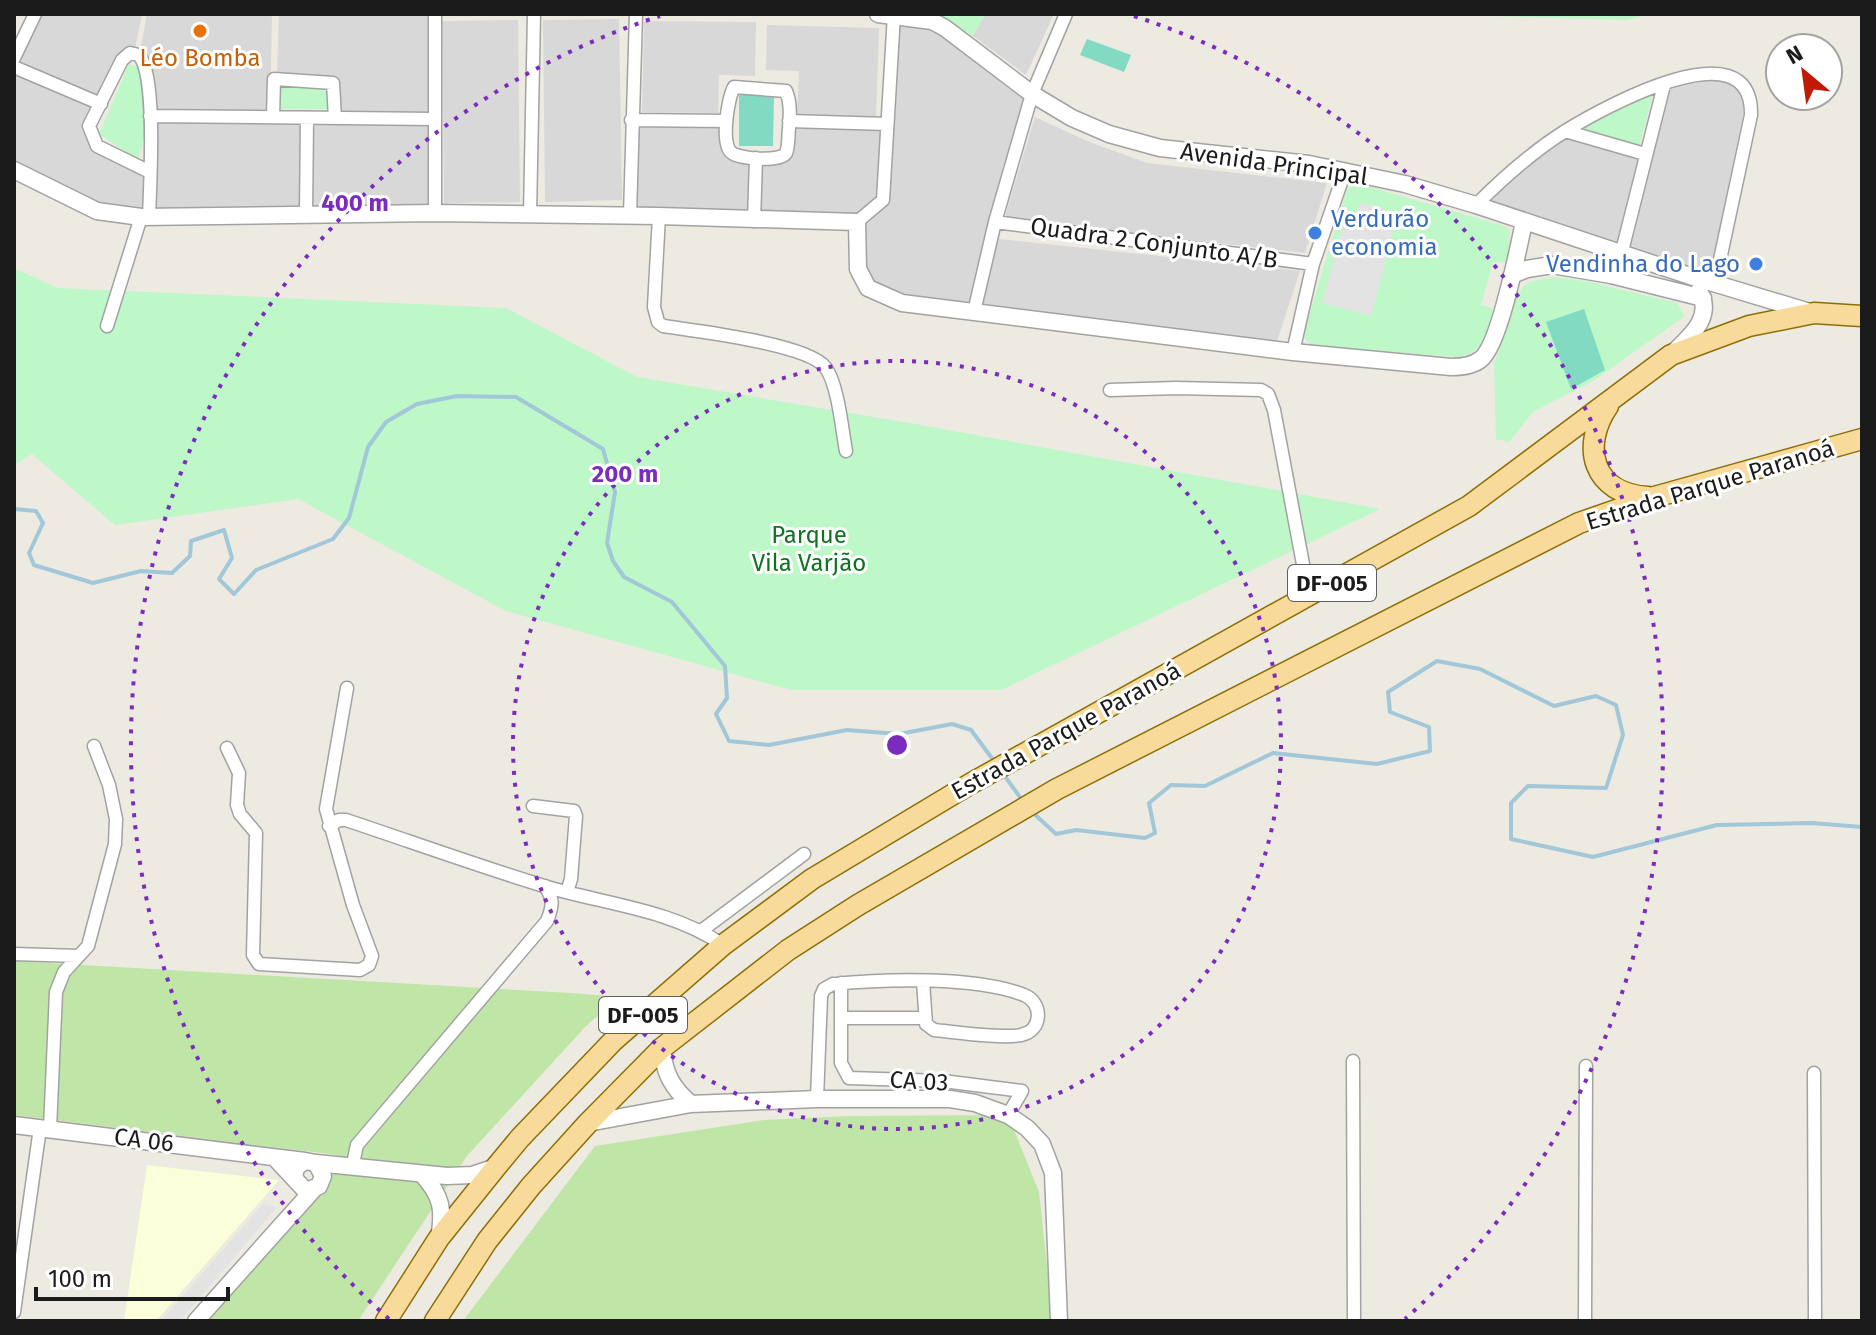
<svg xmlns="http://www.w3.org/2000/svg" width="1876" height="1335" font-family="'Fira Sans',sans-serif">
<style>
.residential{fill:#d9d8d8}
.education{fill:#fafed9}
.grass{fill:#c0e6a7}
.park{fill:#bef7c8}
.pitch{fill:#81dac1}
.parking{fill:#e3e3e3}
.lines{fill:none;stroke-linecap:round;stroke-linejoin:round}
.stream{stroke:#a2c7d9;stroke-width:4}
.minor-casing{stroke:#a2a2a2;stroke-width:15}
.tertiary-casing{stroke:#a2a2a2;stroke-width:19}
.primary-casing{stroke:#8e6f05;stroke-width:23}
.minor{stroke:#fff;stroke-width:12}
.tertiary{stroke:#fff;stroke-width:16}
.primary{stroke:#f8da9a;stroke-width:20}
.ring{fill:none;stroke:#7b2cbf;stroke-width:4;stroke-dasharray:4 8}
.food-dot{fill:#e8710a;stroke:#fff;stroke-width:3}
.shop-dot{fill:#3f7fe0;stroke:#fff;stroke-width:3}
.labels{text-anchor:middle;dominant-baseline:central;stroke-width:6;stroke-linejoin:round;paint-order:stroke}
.shield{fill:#fff;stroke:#5f5f5f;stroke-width:2}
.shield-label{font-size:22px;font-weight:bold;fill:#1b1b1b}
.food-label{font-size:24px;fill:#c56008;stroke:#fff}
.street-label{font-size:24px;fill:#1b1b1b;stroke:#fff}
.shop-label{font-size:24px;fill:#366cbe;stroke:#fff;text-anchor:start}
.park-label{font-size:24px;fill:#0e7422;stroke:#fff}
.centre{fill:#7b2cbf;stroke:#fff;stroke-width:4}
.ring-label{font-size:24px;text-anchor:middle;font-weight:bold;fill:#7b2cbf;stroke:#fff;stroke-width:6;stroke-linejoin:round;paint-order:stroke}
</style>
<rect width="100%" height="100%" fill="#edeae1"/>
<path class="residential" d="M40,14H142L135,49L99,99L15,64Z
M147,14H272L270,114L154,112L140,51Z
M279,14H431L430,116L340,115V85L337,80L331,77L277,75Z
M985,14H1054L1026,75L973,36Z
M619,19L622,200L545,202L543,20Z
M518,20L520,202L444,203L442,21Z
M644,21L756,22L755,76L719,75L718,113L642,112Z
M900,22L933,28L1025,96L968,306L893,292L873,282L865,266L864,227L889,204Z
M767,25L879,28L876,118L797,117L799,71L766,70Z
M14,72L95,106L86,123V136L93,148L146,175L145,213L116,211L14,165Z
M1701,79H1716L1735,86L1745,105L1710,274L1630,250L1669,90Z
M1035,117L1087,141L1147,163L1327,183L1305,253L1004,219Z
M154,120L304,121L301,211L154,213Z
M311,121L430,123L432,210L310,211Z
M633,122L724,123L727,151L754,160L753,219L633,213Z
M792,124L883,128L880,201L857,219L757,217L759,161L778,162Z
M1566,139L1638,158L1616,246L1489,202L1519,173Z
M999,239L1300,271L1277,341L977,307Z"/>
<path class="education" d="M147,1165L279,1180L156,1321H124Z"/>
<path class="grass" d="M14,961L571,993L620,997L587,1025L467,1156L358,1321H201L338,1155L14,1115Z
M1008,1115L1039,1192L1053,1321H463L595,1146L764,1120L848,1116Z"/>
<path class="park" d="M932,14H985L973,36L939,15Z
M1417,14H1648L1627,20Z
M129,64L143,69L144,138L138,160L99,134Z
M280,83H330V109H280Z
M1653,93L1639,148L1576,130Z
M1356,183L1505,226L1510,232L1508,259L1505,262H1493L1481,305L1492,308L1494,314C1486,334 1482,354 1457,357L1310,345L1303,336L1347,189Z
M14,268L57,288L506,308L637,377L921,425L1380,509L1001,690H791L506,611L298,499L115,525L32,454L14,465Z
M1552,277L1585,281L1677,303L1685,316L1593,381L1533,412L1509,442L1496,439L1494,362C1506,341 1506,297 1527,284C1533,280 1545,279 1552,277Z"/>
<path class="pitch" d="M1087,39L1131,55L1124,72L1080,55Z
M739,94H774L773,146H739Z
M1584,309L1605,370L1571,389L1546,322Z"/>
<path class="parking" d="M1360,203L1387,210L1384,222L1395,225L1371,316L1322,303L1346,212L1357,214Z
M263,1204L277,1207L180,1321H161Z"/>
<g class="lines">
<path class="stream" d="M14,509L36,511L43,523L29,553L34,565L93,583L141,571L172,573L190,556L191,541L224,530L232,558L219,579L234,594L256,570L333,539L349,518L368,447L386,422L417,404L457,396L516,397L603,449L615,492L607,543L613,561L624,577L672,602L725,666L727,698L716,714L729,741L769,745L847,730L899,734L952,724L971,730L994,761
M1004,775L1022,800
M1030,810L1056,834L1076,830L1145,838L1155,833L1149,803L1171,785L1205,786L1273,753L1377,764L1430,751L1429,727L1390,712L1388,692L1437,661L1480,669L1554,706L1596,696L1616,705L1623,735L1606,788L1528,786L1511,803V839L1593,857L1717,825L1812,823L1862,827"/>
<defs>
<path id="minor" d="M435,14V213
M14,58L35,14
M14,67L101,104
M734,87L786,91C791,103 790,115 789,128C788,135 789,147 786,153C781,162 741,159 732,153C720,145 728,97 734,87Z
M150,116L434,119
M273,117L274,79L333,83L335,118
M631,120L726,121
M789,121L887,124
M1565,131L1645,154
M1476,205C1504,177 1533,151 1567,130C1601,109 1753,24 1751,115L1715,283
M306,214L307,118
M530,214L534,14
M630,215L636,14
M659,216L654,307L658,322L663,326C696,331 807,344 825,367C838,383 842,430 846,451
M149,217C150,185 157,76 139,55L130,53L122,60L89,126L97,146L150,172
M754,221L756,158
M857,222L883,200L894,14
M995,222L1313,264
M1621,255L1664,85
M974,312L995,222L1032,94L1066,14
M107,326L141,217
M1293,352L1313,264L1345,171
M1110,390L1176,388L1261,390L1268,394L1274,410L1309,596
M227,748L239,773L237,805L240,814L256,833L253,955L259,964L360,970L369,965L372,956L353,905L326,809L347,688
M533,806L574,811L576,816L571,879L567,892
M329,826L339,820H346C412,842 478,866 544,886C603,904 671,909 723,945
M701,931L804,854
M14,954L78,956
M841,983V1063L849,1078L943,1081L1022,1091L1008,1115
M842,1018H924
M1353,1061L1354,1321
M1814,1073L1815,1321
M817,1099L821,996L824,989L833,984C885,979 976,976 1024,995C1043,1002 1043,1031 1021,1035C1003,1039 955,1032 934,1030L926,1024L923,981
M50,1129L56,992L64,972L88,946L115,844L116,819L109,785L94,746
M352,1168L357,1145L547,921C553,906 554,899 545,886
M14,1312L40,1128
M1585,1321L1586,1066"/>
<path id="tertiary" d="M878,14L932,21L945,28L1032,94L1072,118L1109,134L1160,148L1309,164L1405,184L1476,205L1690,276L1813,313
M14,170L97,211L141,217L435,213L659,216L857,222L858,269L868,288L902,303L1293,352L1451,367C1461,367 1473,366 1481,359C1500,344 1518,249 1524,222
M1512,275L1527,269L1552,265L1611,275L1703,298
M1674,352C1691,336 1714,316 1699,291
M662,1048C664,1073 672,1088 691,1104
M588,1123L691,1104L817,1099H950L975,1103L1008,1115L1027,1128L1042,1144L1053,1173L1059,1321
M14,1125L305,1161
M275,1158L304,1189L309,1190L319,1186L323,1176L316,1163L305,1161L296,1167L294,1178
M316,1163L447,1176L472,1175L496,1167
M422,1174C442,1196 444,1210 439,1238
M196,1321L314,1189"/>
<path id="primary" d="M1608,406C1580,447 1593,494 1648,497
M386,1321L439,1238L496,1167L520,1138L613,1041L723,945L812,879L970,784L1469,506L1671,355L1749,326L1814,313L1862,316
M435,1321L487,1241L531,1186L588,1123L662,1048L788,950L858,905L1057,789L1579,523L1651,498L1862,439"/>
</defs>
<use href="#minor" class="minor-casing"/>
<use href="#tertiary" class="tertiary-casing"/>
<use href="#primary" class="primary-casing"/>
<use href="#minor" class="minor"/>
<use href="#tertiary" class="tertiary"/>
<use href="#primary" class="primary"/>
</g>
<g class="ring">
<circle cx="897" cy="745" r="384"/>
<path d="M389 1319A767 767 0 0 1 660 16M1134 16A767 767 0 0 1 1405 1319"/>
</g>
<circle class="food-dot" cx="200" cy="31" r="8"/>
<g class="shop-dot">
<circle cx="1315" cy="233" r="8"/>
<circle cx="1756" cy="264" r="8"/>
</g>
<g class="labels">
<g class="shield">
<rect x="1288" y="565" width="88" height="36" rx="6"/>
<rect x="599" y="997" width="88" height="36" rx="6"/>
</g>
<g class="shield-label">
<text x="1332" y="583">DF-005</text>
<text x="643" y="1015">DF-005</text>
</g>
<g class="food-label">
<text x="200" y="58">Léo Bomba</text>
</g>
<g class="street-label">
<text transform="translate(1274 164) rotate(8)">Avenida Principal</text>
<text transform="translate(1154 243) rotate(8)">Quadra 2 Conjunto A/B</text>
<text transform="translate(1710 485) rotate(-17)">Estrada Parque Paranoá</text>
<text transform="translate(1066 731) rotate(-29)">Estrada Parque Paranoá</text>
<text transform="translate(919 1081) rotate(3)">CA 03</text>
<text transform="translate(144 1140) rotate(7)">CA 06</text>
</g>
<g class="shop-label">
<text x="1331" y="219">Verdurão<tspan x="1331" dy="28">economia</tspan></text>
<text x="1740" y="264" text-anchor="end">Vendinha do Lago</text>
</g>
<g class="park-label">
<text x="809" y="535">Parque<tspan x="809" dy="28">Vila Varjão</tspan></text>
</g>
</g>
<circle cx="897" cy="745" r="12" class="centre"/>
<g class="ring-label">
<text x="355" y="211">400 m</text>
<text x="625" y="482">200 m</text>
</g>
<rect width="1876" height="1335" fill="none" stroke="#1b1b1b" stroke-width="32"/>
<g transform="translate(1804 72) rotate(331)"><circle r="38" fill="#ffffff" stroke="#a4a4a4" stroke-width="2"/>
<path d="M0-6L14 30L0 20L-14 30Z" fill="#c01a07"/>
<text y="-12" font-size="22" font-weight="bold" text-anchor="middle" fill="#1b1b1b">N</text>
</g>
<path d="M36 1287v12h192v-12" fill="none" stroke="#1b1b1b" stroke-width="4"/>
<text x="48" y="1287" font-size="24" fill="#1b1b1b" stroke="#ffffff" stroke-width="6" paint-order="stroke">100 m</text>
</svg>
